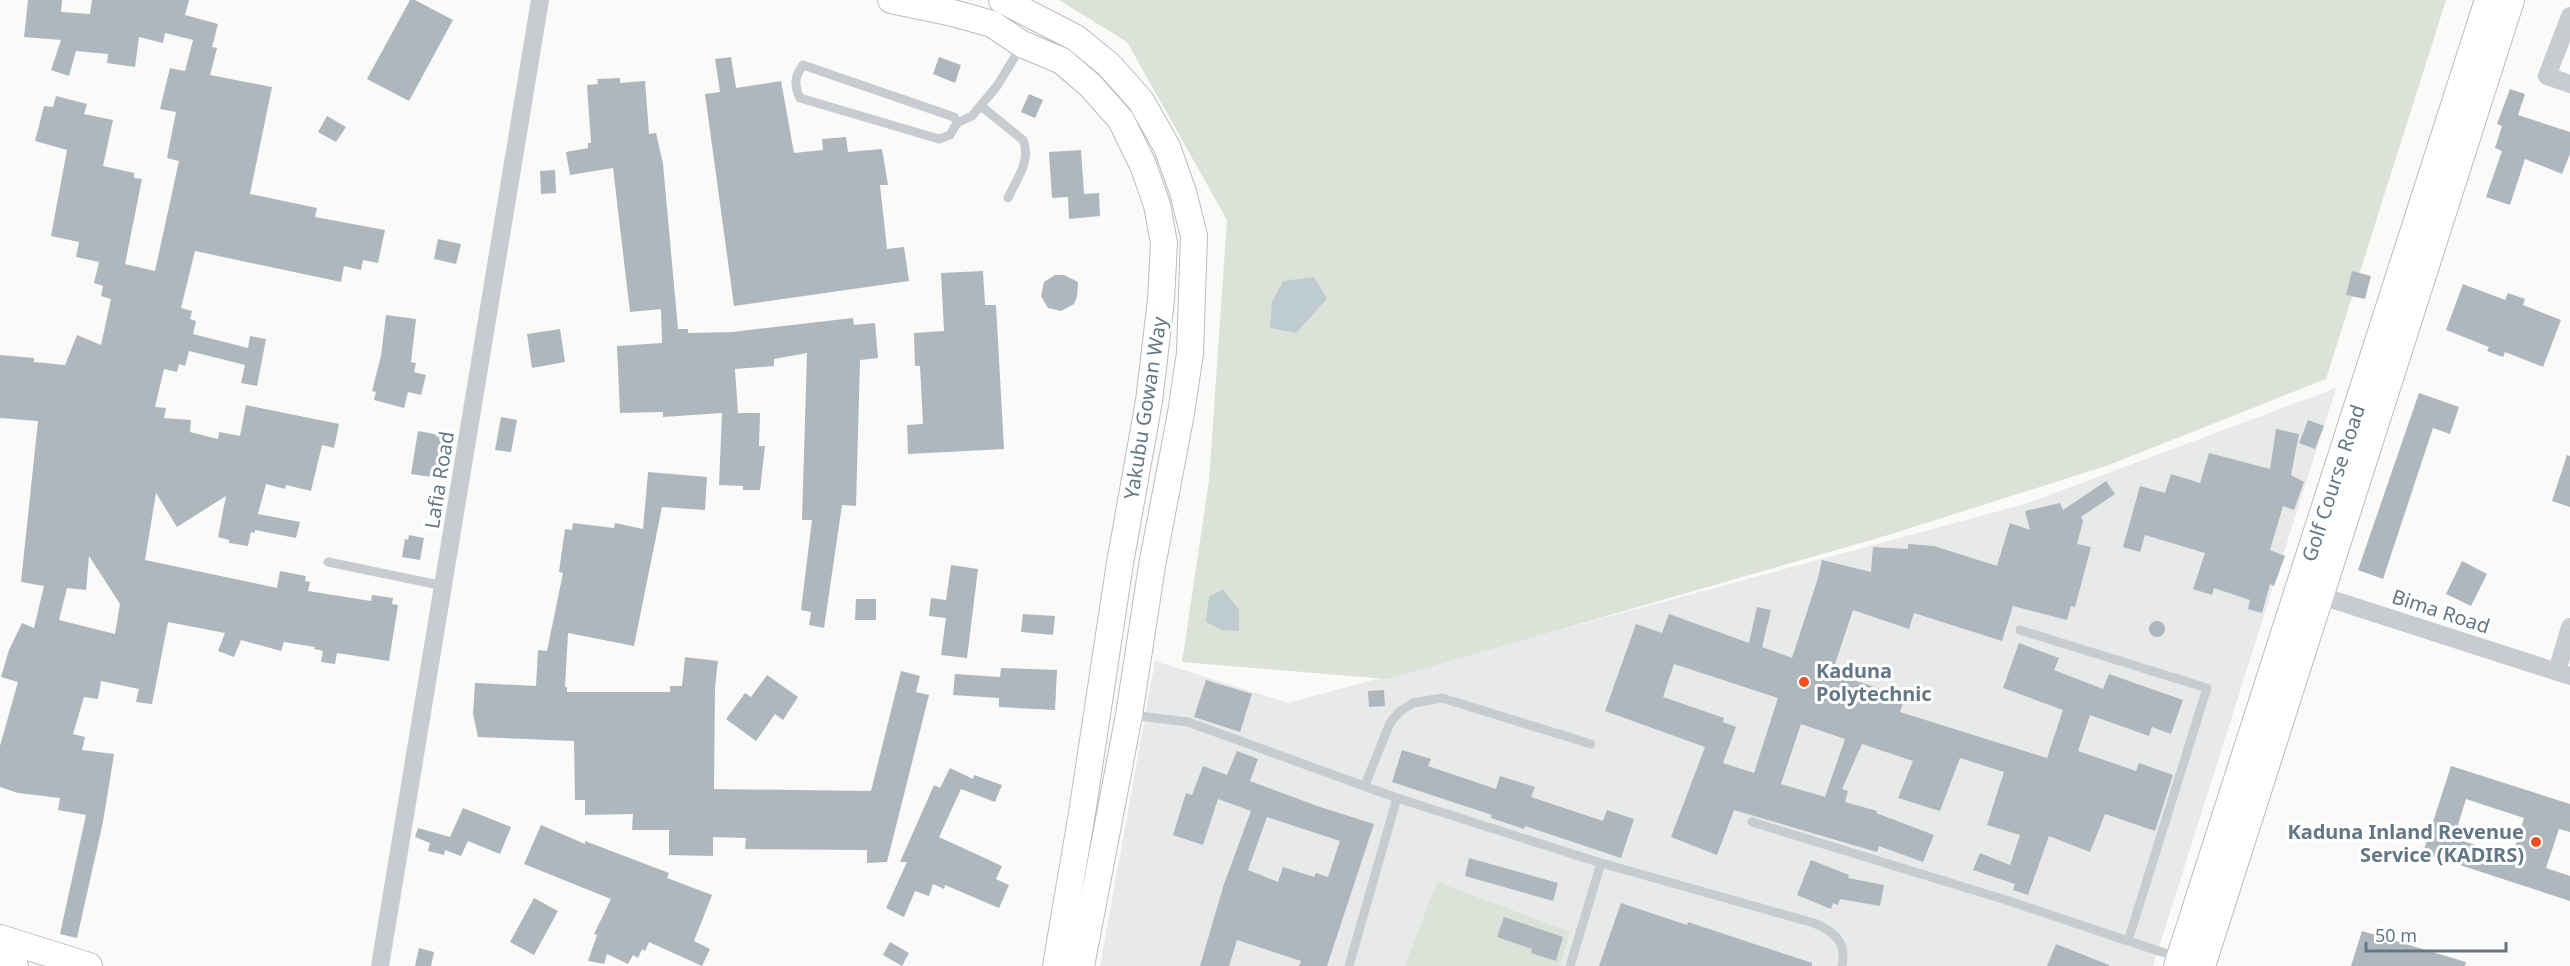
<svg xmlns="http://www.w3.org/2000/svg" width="2570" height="966" font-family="'Noto Sans',sans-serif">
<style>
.built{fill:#e8e9e9}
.green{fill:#dce2d8}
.water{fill:#becbcf}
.building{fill:#aeb7bd;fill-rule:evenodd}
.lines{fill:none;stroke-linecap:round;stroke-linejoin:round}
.secondary-casing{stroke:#b7bec3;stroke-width:28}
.lane{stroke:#c8ccd0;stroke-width:9}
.street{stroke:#c8ccd0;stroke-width:18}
.secondary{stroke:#fff;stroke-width:26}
.poi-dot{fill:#f14d20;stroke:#fff;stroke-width:2}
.labels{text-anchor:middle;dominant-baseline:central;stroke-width:6;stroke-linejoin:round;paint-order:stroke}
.street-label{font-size:20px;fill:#637785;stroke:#fff}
.poi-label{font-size:20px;font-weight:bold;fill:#637785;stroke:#fff;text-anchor:start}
</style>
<rect width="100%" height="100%" fill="#fafaf8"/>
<path class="built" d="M2336,388L2153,966H1100L1155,661L1288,703L2025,504Z"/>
<path class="green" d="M1059,0H2446L2326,379L2109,465L1885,536L1387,679L1182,662L1209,481L1227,220L1127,42Z
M1437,882L1570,932L1560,966H1405Z"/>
<path class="water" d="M1314,277L1327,299L1296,333L1270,328L1272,302L1283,281Z
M1223,589L1239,610V631L1222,630L1206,622L1209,597Z"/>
<path class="building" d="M28,0H62L61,12L90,14L92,0H189L185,15L218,24L212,47L217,48L210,75L272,87L250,194L317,208L315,217L385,230L378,263L363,260L361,270L344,266L341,282L195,251L181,308L192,311L190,319L196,321L193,334L248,348L250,336L266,339L257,386L241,383L245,365L189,351L185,366L179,364L177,372L164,369L155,407L166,408L164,418L191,420L190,432L218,439L219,432L240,436L246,405L339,424L334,448L322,445L311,491L286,485L285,489L266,484L258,514L300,522L296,538L255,530V533L251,532L248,546L229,543V540L218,537L226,496L177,527L156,493L145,560L277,588L280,571L306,576L305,581L310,582L308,591L371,601L372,595L393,598L392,604L398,605L389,661L337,653L335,664L321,662L323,651L314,649L315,647L284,642L281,651L241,640L234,657L218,651L225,633L168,622L152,704L136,702L139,689L101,681L98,699L84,697L73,734L85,737L82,750L114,754L103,822L77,938L60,934L86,815L58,810L60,798L18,793L0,787V746L18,682L1,677L9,650L22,623L34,628L44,586L21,582L38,421L0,418V355L34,358V362L65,365L77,335L101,345L111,299L101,296L103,286L94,283L99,262L76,257L79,242L51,236L67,150L35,141L44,106L53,107L56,96L87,104L84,114L113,120L103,166L134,173V178L142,179L125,264L155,271L179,161L167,158L176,112L160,109L170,68L185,71L193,40L165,33L163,43L139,37L135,67L107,63L108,54L76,51L69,76L51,70L61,40L24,37ZM89,556L120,604L115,634L59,620L67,588L86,590Z
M410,0H415L453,20L409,101L367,79Z
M731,57L736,88L781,81L794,153L823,150L822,139L846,137L848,152L882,149L888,185H880L887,249L904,247L909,281L734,306L705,94L720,92L715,59Z
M939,57L961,65L955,83L933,74Z
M620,78V83L645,81L649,134L656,133L663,164L678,329H688V333L732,332L853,318L854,325L875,323L878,358L860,360L856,506L842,505L824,628L809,625L811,612L801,610L812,520H802L807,353L774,359V366L735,369L738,413H760L759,446H765L760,490H743V486L719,485L722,413L663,417V412L620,413L617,346L662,343L661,309L630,312L613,168L570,175L566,152L588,148V143H591L587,85L598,84L597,79Z
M2510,89L2525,94L2518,115L2570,132V154L2562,174L2525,159L2510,205L2486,197L2502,151L2495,148L2502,126L2497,124Z
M1029,94L1043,100L1035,118L1021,112Z
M327,116L346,127L336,142L318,132Z
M1081,150L1084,194L1099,193L1100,216L1069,219L1068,197L1052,198L1049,152Z
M555,170L556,193L541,194L540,171Z
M438,239L461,244L456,264L434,259Z
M983,271L985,305H996L1004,449L908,454L907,425L923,424L920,366H915L914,333L944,331L941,273Z
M2352,271L2371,276L2365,299L2346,295Z
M1055,275H1064L1078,282L1077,297L1074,304L1061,311L1048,308L1041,296L1044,282Z
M2463,284L2505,300L2508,293L2525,299L2523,305L2561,320L2543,367L2505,352L2503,357L2487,351L2489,347L2446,330Z
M386,315L416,319L411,362L416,363L414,372L426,375L421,395L408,392L404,408L374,400L376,392L372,391L381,356Z
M560,329L565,362L532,368L527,334Z
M2419,393L2459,407L2450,434L2433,428L2383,579L2358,570Z
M501,417L517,420L511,452L495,450Z
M2308,420L2324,426L2315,449L2299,443Z
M2276,429L2299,434L2291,475L2304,482L2294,510L2283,506L2270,550L2285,556L2274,586L2270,584L2262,613L2248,609L2250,600L2214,588L2212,595L2193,589L2205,553L2145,535L2140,552L2123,547L2140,486L2165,493L2171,474L2200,483L2209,453L2270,469Z
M418,431L445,436L439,478L411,474Z
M2567,455L2570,456V507L2552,501Z
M648,472L707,477L705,510L662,507L634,646L568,633L565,687H567V692H670V686H682L685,657L718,661L715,687L714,789L871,791L901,671L920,676L916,692L929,695L887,862L867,863V850L745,849L746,838L713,837V856L669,855V830H632L633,814L585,815V800H575L574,741L478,737L473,714L475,683L536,686L538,650L547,651L563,573L559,572L565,529L572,530L573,523L614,528L615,523L643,529Z
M2106,481L2115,494L2081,517L2083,521L2077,544L2091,547L2075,607L2071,606L2067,620L2013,606L2002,641L1914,613L1909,629L1853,610L1832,673L1905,697L1900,712L2047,758L2063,710L2003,688L2019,643L2059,658L2054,670L2103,689L2109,674L2183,700L2171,734L2152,727L2149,736L2090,715L2078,751L2136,771L2139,763L2173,775L2155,831L2105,814L2090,852L2049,836L2028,895L2013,890L2015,884L1973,870L1980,853L2010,865L2020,835L1987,825L2004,772L1960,758L1940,811L1898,798L1913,761L1862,744L1842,789L1848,791L1845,802L1877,811L1876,813L1934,835L1923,862L1879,846L1877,852L1734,810L1717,855L1671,837L1705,747L1605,711L1636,624L1662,633L1669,614L1749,643L1757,607L1771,610L1762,647L1792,658L1818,578L1822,560L1871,572L1873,547L1908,549V544L1934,546L1997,566L2010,523L2030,530L2025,511L2060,503L2063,510ZM1674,664L1778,698L1754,773L1723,763L1736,727L1723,722L1724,718L1663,697ZM1801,724L1845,739L1825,797L1781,784Z
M409,535L424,538L420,560L402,557L405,539L408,540Z
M2462,561L2487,574L2471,606L2446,594Z
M951,565L978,569L967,658L941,655L946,618L929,616L931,598L946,600Z
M856,599H876V620H855Z
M1023,614L1055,616L1053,635L1021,632Z
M2149 629a8 8 0 1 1 16 0a8 8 0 1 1-16 0Z
M1001,668L1057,670L1055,710L999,707V698L953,695L955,674L1000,677Z
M767,675L798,697L783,720L775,714L756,741L726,719L745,693L751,697Z
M1206,680L1252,694L1240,732L1194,717Z
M1384,690L1385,706L1369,707L1368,691Z
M1402,750L1431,759L1428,766L1496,789L1500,776L1535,787L1531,797L1603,821L1607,810L1634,819L1621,858L1525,826L1524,829L1491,818L1492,815L1392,782Z
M1237,751L1258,759L1250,781L1320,807L1374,824L1327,966H1299L1301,961L1237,940L1229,966H1200L1224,884L1251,811L1218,799L1203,845L1173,835L1186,793L1192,795L1203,766L1227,775ZM1267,817L1340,841L1328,877L1316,873L1314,877L1283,867L1278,882L1248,870Z
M2451,766L2570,804V832L2559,829L2546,868L2570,876V901L2423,853ZM2466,799L2524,818L2512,857L2454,838Z
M950,768L973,779L974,775L1002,785L995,802L961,789L939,837L1002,866L996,879L1009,885L999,908L945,885L944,889L933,884L929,896L915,891L904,917L886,908L907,862H900L934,785L940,788Z
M463,808L511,827L500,854L468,841L461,856L445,850L444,855L428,851L430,843L415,837L418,828L450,837Z
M541,825L585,844V841L669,873L667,878L712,895L694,941L710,949L702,966L649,942L645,951L642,949L638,958L633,955L628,964L607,954L604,964L588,961L597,935L594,934L611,899L524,864Z
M1469,858L1558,883L1553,901L1465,876Z
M1811,860L1849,875L1848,878L1884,885L1880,906L1840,899L1838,905L1833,903L1831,909L1797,895Z
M534,898L558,911L534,955L510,942Z
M1621,903L1687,925L1688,922L1812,963V966H1599Z
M1504,917L1563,937L1556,961L1531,953L1532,949L1497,937Z
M2362,931L2466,962L2465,966H2351Z
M890,942L909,953L902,966L883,955Z
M2056,944L2109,965V966H2047Z
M419,948L434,952L431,966H415Z"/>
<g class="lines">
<defs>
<path id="secondary" d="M891,0L953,13L992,24L1022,44L1062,61L1090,85L1121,120L1143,165L1157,205L1164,243L1161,300L1149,401L1120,563L1082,813L1056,966
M1002,0L1076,38L1109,65L1141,101L1167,147L1183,192L1194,236L1190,353L1181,413L1152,566L1129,715L1081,966
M0,938L89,966
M0,961L15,966
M2177,966L2488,0
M2202,966L2511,0"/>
</defs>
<use href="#secondary" class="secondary-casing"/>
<path class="lane" d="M981,106L1023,140C1032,160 1016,180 1008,198
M957,123L950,135L939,139L800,98C794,85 794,77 803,65L954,117L957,123L972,116L997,86L1022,45
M328,562L444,586
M1131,715L1188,722L1397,798L1601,863L1814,923C1835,932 1847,942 1842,966
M1365,785L1390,723L1400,711L1413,703L1442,698L1591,744
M1752,822L2006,900L2128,941L2207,688L2020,630
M2128,941L2177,957
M1349,966L1397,798
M1570,966L1601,863"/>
<path class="street" d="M2570,16L2547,76L2570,84
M2309,592L2570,676
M2557,671L2570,627
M380,966L540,0"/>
<use href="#secondary" class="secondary"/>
</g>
<g class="poi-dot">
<circle cx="1804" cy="682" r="6"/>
<circle cx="2536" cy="842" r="6"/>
</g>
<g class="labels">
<g class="street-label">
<text transform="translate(1145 408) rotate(-81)">Yakubu Gowan Way</text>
<text transform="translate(439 480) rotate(-81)">Lafia Road</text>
<text transform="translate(2333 483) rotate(-72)">Golf Course Road</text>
<text transform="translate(2441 611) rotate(18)">Bima Road</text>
</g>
<g class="poi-label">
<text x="1816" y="670">Kaduna<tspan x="1816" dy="23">Polytechnic</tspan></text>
<text x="2524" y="831" text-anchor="end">Kaduna Inland Revenue<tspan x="2524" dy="23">Service (KADIRS)</tspan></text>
</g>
</g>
<path d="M2366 942v9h140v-9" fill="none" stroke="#637785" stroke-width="3"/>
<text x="2375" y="942" font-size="18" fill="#637785" stroke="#ffffff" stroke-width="4.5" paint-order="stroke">50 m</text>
</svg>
